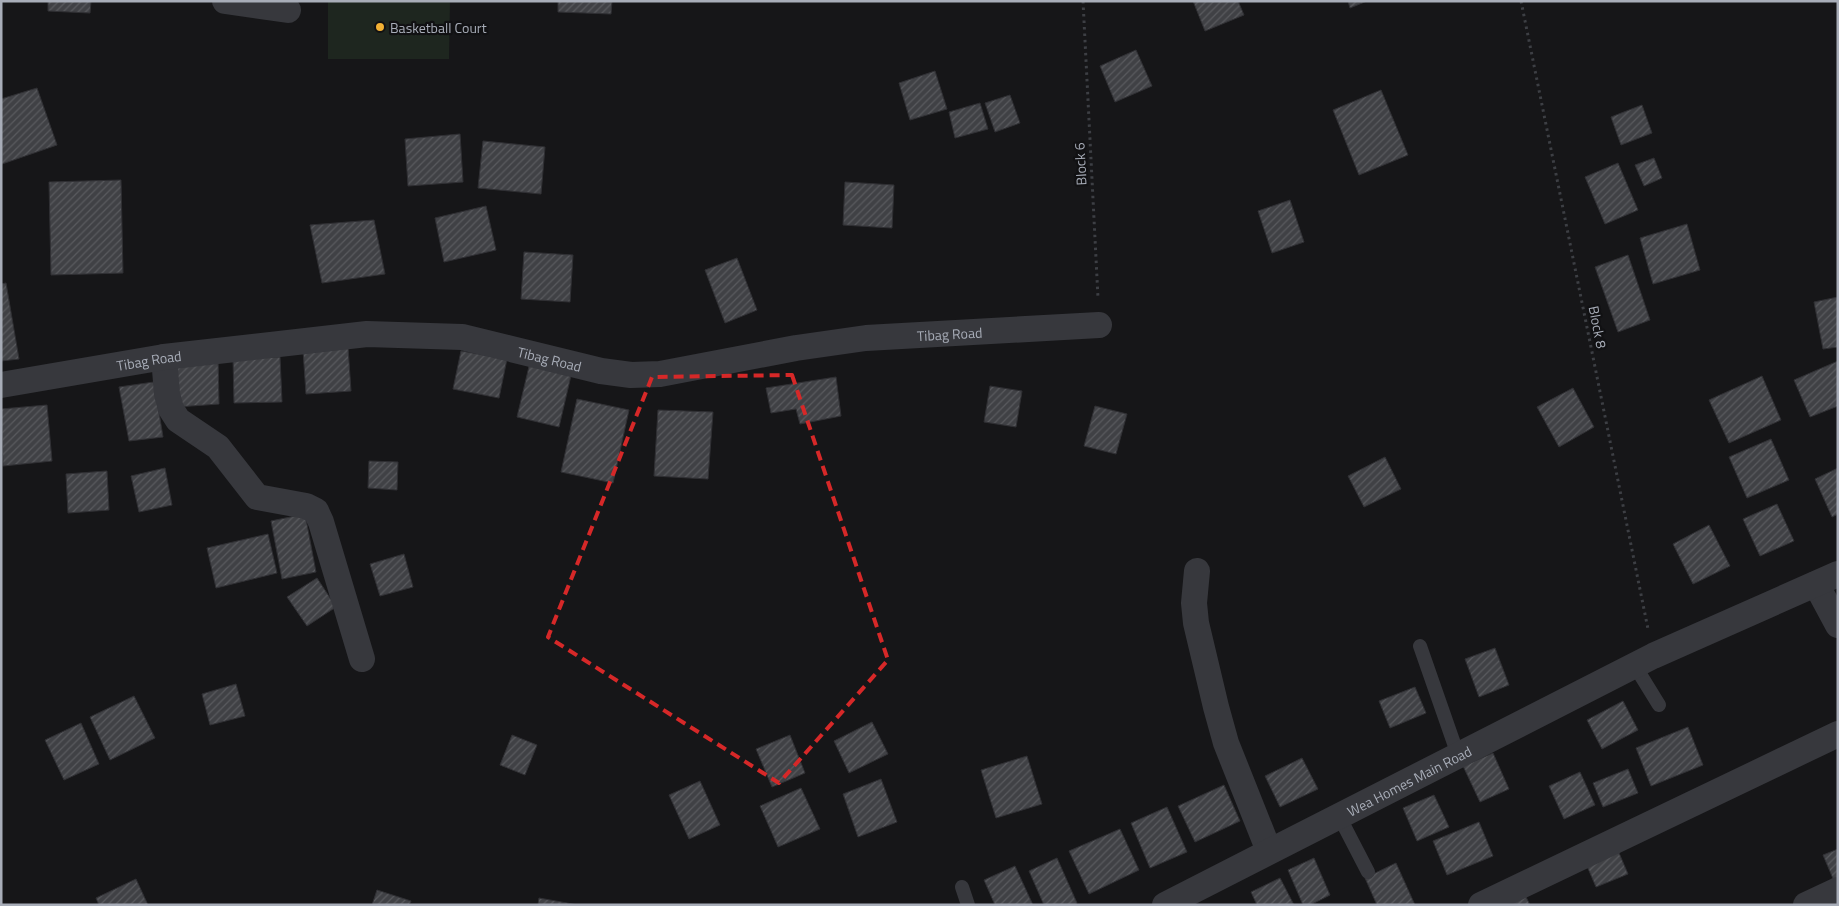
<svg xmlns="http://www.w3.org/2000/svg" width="1839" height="906" font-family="'Titillium Web',sans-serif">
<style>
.garden{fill:#1e261f}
.building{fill:url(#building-hatch);stroke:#303034}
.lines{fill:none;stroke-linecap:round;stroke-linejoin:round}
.path{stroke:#3d3f44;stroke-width:3;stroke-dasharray:2.5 4;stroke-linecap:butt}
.service{stroke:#37383d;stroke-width:14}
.minor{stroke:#37383d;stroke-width:26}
.marked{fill:none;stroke:#d62828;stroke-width:4;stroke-dasharray:10 6;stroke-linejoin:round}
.poi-dot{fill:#f2b134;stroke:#111113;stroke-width:2}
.labels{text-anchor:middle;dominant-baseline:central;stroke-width:4.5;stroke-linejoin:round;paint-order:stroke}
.poi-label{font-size:14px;fill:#a8adb8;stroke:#111113;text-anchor:start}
.street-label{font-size:14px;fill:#a8adb8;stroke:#111113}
</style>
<defs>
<pattern id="building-hatch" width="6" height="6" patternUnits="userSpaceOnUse" patternTransform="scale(1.25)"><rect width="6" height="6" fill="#404145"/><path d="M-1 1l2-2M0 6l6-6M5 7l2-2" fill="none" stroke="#595a5e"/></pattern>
</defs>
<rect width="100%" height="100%" fill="#161618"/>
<path class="garden" d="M328,1H450L449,59H328Z"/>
<path class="building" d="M48,1H91L90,13L48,11Z
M558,1H612L611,14L558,12Z
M1193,1H1238L1244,15L1205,31Z
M1348,1H1367L1350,8Z
M1136,50L1152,86L1115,102L1100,66Z
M935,71L947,109L910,120L899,83Z
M37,88L57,145L2,164L1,99Z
M1381,90L1408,155L1359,175L1333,110Z
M1010,95L1020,123L995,132L985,103Z
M980,103L988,129L955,138L949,112Z
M1642,105L1652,133L1621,145L1611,117Z
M460,134L463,182L408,186L405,139Z
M483,141L545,147L541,194L478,188Z
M1654,158L1662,178L1644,186L1635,165Z
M1618,163L1638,210L1605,224L1585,177Z
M121,180L123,273L51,275L49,182Z
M845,182L894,185L892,228L843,225Z
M1290,200L1304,242L1272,253L1258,211Z
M486,206L496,250L444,262L435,218Z
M374,220L385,274L322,283L310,225Z
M1687,224L1700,270L1653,284L1640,238Z
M524,252L573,255L570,302L521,299Z
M1628,255L1650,320L1618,332L1595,267Z
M737,258L757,310L725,323L705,270Z
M6,283L19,359L1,361V284Z
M1838,297V347L1823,349L1814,302Z
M348,347L351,391L306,394L303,350Z
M461,351L507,359L499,398L453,389Z
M218,357L219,404L177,407L174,360Z
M280,357L282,402L234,403L233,358Z
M531,358L573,367L559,427L517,417Z
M1838,361V406L1810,417L1794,380Z
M1762,376L1781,420L1729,443L1709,400Z
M836,377L841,416L800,424L796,409L771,413L766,388Z
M154,382L163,437L129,441L119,387Z
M990,386L1022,391L1016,427L984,422Z
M1573,388L1594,427L1559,447L1537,407Z
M577,399L629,410L613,483L561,472Z
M47,405L52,461L3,466L1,409Z
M1095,406L1127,414L1116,454L1084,446Z
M658,410L713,412L708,479L654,476Z
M1771,439L1789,480L1747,498L1729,457Z
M1385,457L1401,489L1364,507L1348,476Z
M369,461L398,462L397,490L368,488Z
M165,468L172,505L139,512L131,476Z
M1838,468V514L1832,517L1815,479Z
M107,471L109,510L68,513L66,474Z
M1777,504L1794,541L1760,556L1743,519Z
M305,514L316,572L282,579L271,521Z
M1709,525L1730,566L1693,584L1673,544Z
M268,534L277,573L216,588L207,548Z
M404,554L413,587L380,596L370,564Z
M317,578L336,607L307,626L287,597Z
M1495,648L1509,685L1479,697L1465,659Z
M236,684L245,716L210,725L202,694Z
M1415,687L1426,713L1390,728L1379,701Z
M134,696L155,738L110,760L90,717Z
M1623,701L1638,730L1602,749L1587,720Z
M872,722L888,754L849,773L834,741Z
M81,723L99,764L64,780L45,740Z
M1688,727L1703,765L1651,786L1636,748Z
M512,735L537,745L525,775L500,765Z
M790,735L805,773L772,787L756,749Z
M1493,753L1509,789L1480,802L1463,766Z
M1027,756L1042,804L996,818L981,770Z
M1302,758L1318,789L1280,807L1265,776Z
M1628,769L1638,793L1603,807L1593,783Z
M1580,772L1595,805L1564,819L1549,786Z
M881,779L897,822L858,837L843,794Z
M700,781L720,825L689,839L669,795Z
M1224,785L1240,821L1195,842L1178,806Z
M801,788L820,829L778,847L760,806Z
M1434,795L1449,827L1417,841L1403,808Z
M1167,807L1187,852L1150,868L1131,823Z
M1479,822L1493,856L1447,875L1433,841Z
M1120,829L1139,870L1089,894L1069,851Z
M1616,846L1628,874L1596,887L1584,859Z
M1838,849V879L1834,881L1823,855Z
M1057,858L1077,903L1074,905H1044L1029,871Z
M1314,858L1330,895L1310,905H1303L1288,870Z
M1396,863L1415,905H1377L1365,878Z
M1015,866L1033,905H995L984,880Z
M1280,878L1294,905H1257L1251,892Z
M136,879L148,905H99L96,898Z
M377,890L411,901L409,905H372Z
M1523,891L1530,905H1496Z
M539,898L578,905H538Z"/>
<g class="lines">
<path class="path" d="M1083,1L1098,298
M1521,1L1648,629"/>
<path class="service" d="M1420,646L1458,755
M1635,666L1659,705
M1339,816L1368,872
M962,887L968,905"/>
<g class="minor">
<path d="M225,1L288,10"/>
<path d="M164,357L167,394L171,409L178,420L218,447L257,497L306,506L316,511L321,522L362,659"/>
<path id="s1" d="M1,385L164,357L367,334L462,337L601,371L631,375L660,374L796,348L866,338L1099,325"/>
<path d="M1197,571L1194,603L1196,623L1216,707L1226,743L1269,851"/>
<path d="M1816,584L1838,625"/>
<path id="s2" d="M1165,905L1653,656L1838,574"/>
<path d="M1481,905L1838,734"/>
<path d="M1806,905L1838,890"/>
</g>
</g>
<path class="marked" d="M792,375L888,660L779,783L548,637L652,377Z"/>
<circle class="poi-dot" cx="380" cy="27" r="5"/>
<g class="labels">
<g class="poi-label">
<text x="390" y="27">Basketball Court</text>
</g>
<g class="street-label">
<text transform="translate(1080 164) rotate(-93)">Block 6</text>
<text transform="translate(1598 327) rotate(79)">Block 8</text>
<text stroke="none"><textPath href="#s1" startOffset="960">Tibag Road</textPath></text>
<text stroke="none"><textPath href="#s1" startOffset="555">Tibag Road</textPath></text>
<text stroke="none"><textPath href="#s1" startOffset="150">Tibag Road</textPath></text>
<text stroke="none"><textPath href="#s2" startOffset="274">Wea Homes Main Road</textPath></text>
</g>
</g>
<rect width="1839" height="906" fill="none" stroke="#a8adb8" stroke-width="5"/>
</svg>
